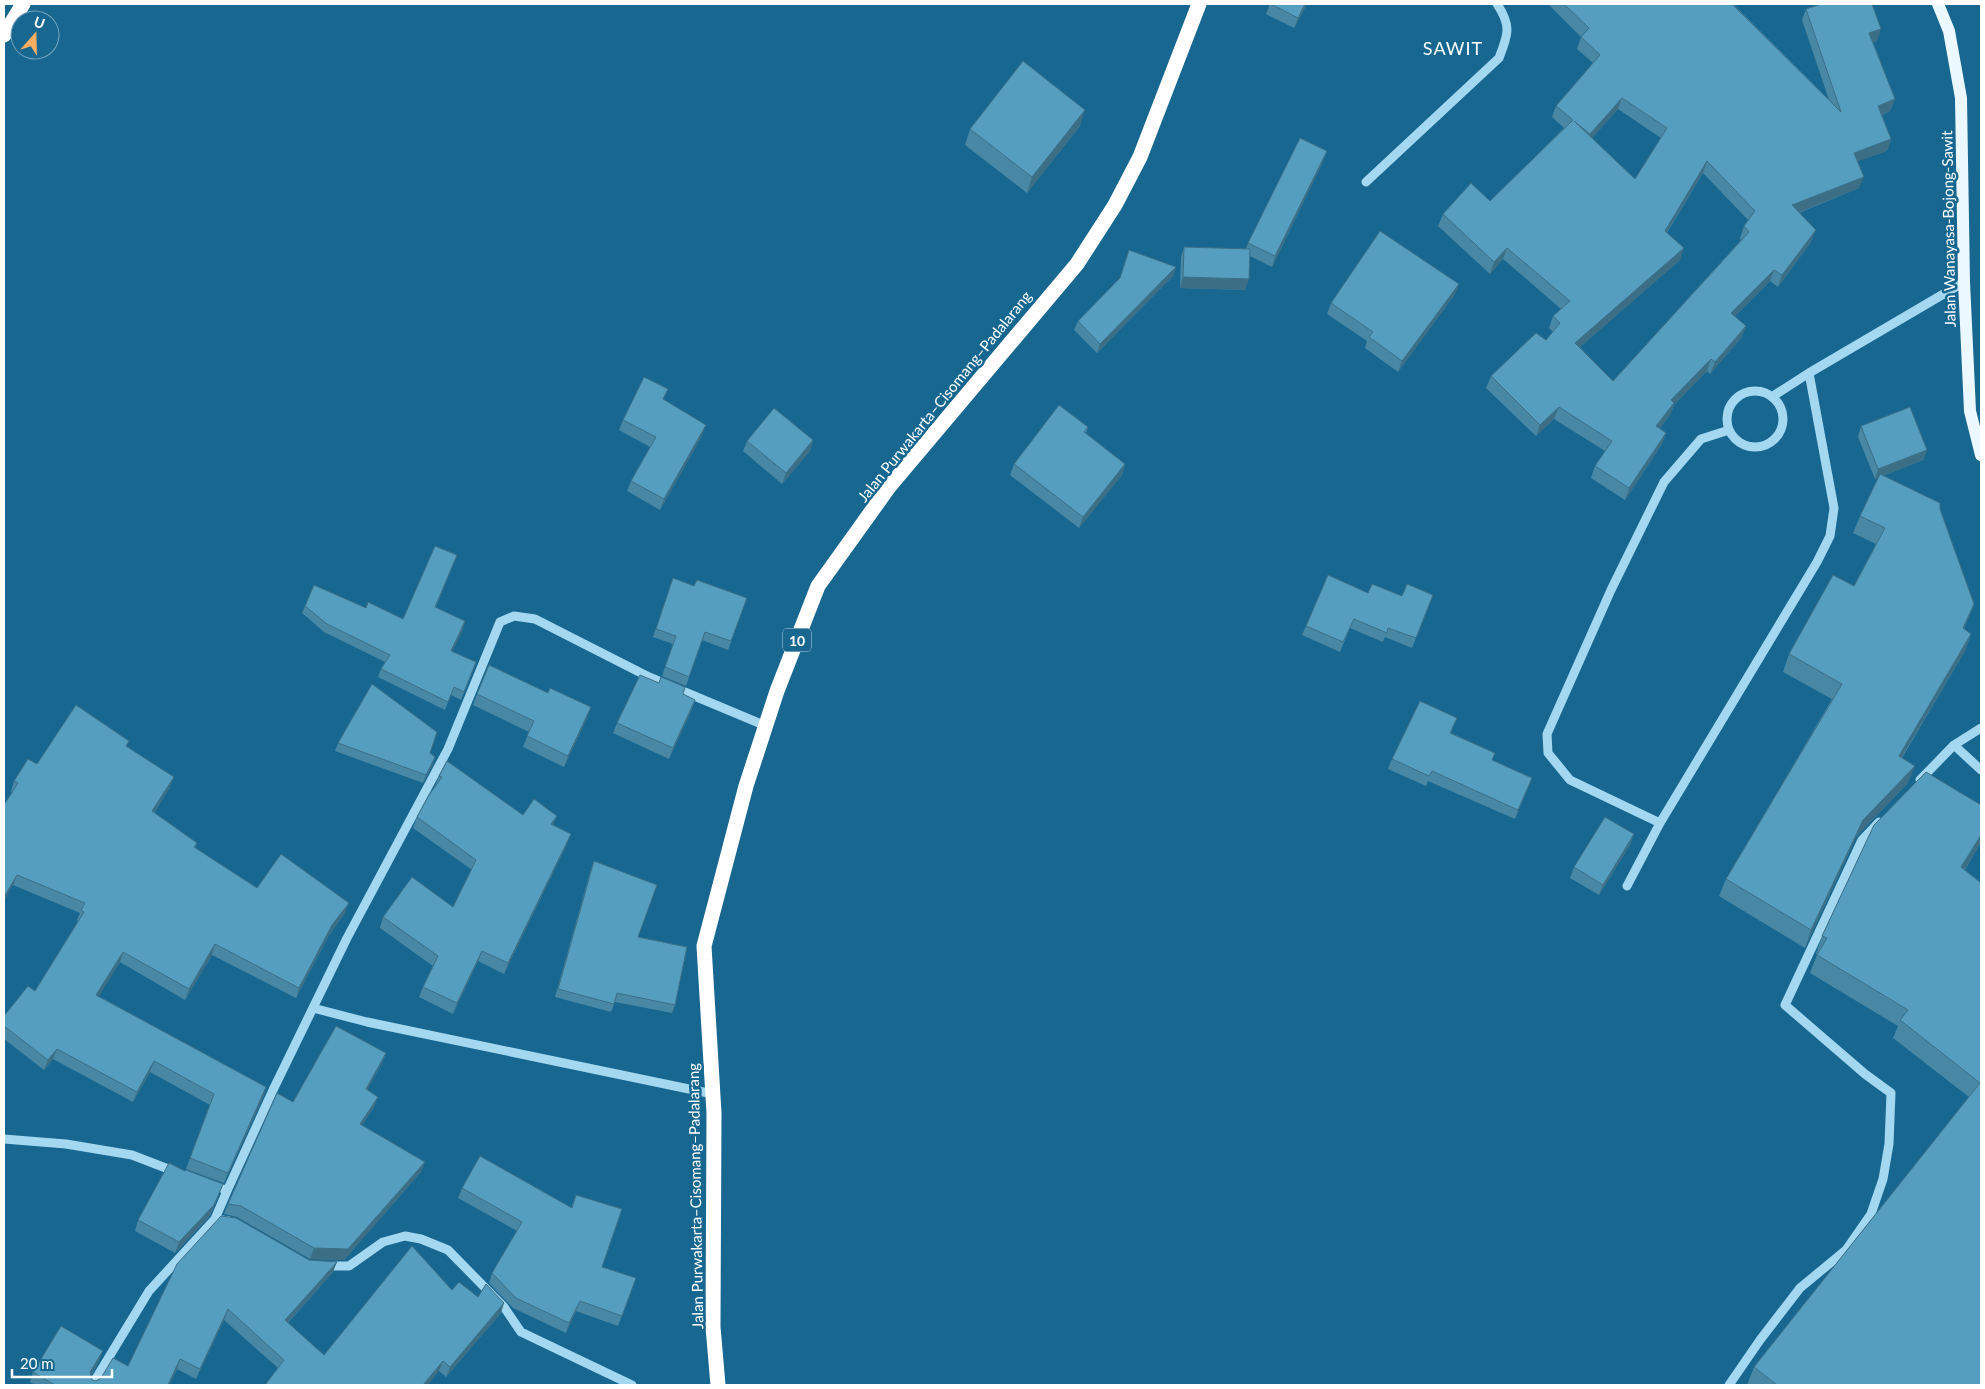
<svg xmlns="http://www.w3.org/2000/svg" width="1985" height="1389" font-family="Lato,sans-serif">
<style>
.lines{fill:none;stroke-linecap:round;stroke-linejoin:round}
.minor{stroke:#a4d7f0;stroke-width:9}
.major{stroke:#ecf8ff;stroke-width:12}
.highway{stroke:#fff;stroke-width:15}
.wall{fill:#4988a5;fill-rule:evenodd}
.shaded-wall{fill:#3c6f86}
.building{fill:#559ec0;stroke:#3c6f86;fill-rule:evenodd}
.labels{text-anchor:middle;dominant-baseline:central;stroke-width:5;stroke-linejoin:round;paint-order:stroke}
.shield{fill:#176790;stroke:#b9d1de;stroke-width:1}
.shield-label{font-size:14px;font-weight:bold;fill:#fff}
.street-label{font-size:15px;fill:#fff;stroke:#176790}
.quarter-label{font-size:18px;letter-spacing:1px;fill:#fff;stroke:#176790}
</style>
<rect width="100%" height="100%" fill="#176790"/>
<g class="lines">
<path class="minor" d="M1366,182L1499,58C1508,35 1512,26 1497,4
M1727 419a28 28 0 1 1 56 0a28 28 0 1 1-56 0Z
M1773,396L1809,373L1964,282
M1954,745L1981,770
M1920,780L1954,745L1981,728
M1660,823L1570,780L1548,753L1547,734L1611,590L1664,482L1701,439L1729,430
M1627,886L1660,823L1817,562L1830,536L1834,508L1809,373
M313,1008L367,1022L713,1094
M4,1139L66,1144L132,1155L176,1172
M223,1189L227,1191L215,1219L229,1221
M227,1191L273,1090L347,938L448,749L500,622L514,616L535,619L649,677L766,726
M325,1266H349L383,1242L405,1236L421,1239L448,1250L504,1307L521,1332L632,1385
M92,1385L149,1291L215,1219
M1729,1385L1760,1340L1800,1288L1846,1250L1871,1214L1883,1179L1889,1144L1891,1093L1865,1074L1785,1005L1862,840L1879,822"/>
<path class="major" d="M1938,4L1949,31L1961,98L1964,282L1970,411L1981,455"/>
<path class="highway" d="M4,35L23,4
M718,1385L713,1327L714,1113L704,946L746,786L777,691L818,586L889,487L1077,264L1115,205L1140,157L1199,4"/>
</g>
<path class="wall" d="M1270,4H1307L1294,28L1266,14Z
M1548,4H1737L1735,6L1829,100L1802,20L1806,9L1877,41L1873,42L1895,99L1890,111L1882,115L1891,139L1887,151L1857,161L1859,188L1799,213L1811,242L1778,287L1770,281L1735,316L1742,337L1710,374L1707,371L1674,405L1670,415L1660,428L1666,433L1662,444L1625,500L1591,478L1595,466L1605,451L1554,419L1536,436L1486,388L1491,376L1546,340L1553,332L1549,328L1553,316L1561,309L1503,259L1490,274L1438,226L1443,214L1490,201L1564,128L1552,117L1556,106L1593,63L1577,49L1581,37ZM1618,109L1661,138L1635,179L1592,138ZM1703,173L1748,220L1744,226L1740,238L1741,240L1613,381L1580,347L1680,260L1667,233Z
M1080,126L1027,193L965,145L970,129Z
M1323,162L1272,267L1250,256L1245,290L1180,288L1181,257L1184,247L1246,249L1248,243Z
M1176,267L1173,276L1097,353L1074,330L1078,321Z
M1455,294L1398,372L1365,348L1367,341L1327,314L1331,303Z
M665,400L702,436L660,510L627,491L631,481L650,447L619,430L623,420Z
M1861,426L1927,450L1923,460L1883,476L1940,509L1967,622L1964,629L1971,634L1965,651L1902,758L1908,783L1856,837L1805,948L1719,896L1726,879L1832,699L1783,672L1789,654L1854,586L1876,544L1853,533L1860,516L1878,478L1875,479L1858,437Z
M1088,427L1086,433L1125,464L1122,475L1079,528L1010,475L1014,464Z
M813,440L810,451L782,484L743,451L747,441Z
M457,555L436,607L463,629L452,651L476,662L461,700L451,695L445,710L378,677L381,669L385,662L324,632L302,613L305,606L403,619Z
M673,578L694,586L747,598L728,650L702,640L686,686L662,676L673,644L653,637Z
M1368,593L1402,596L1433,595L1412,648L1385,637L1383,642L1350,628L1340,652L1302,635L1306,626Z
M477,694L587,718L564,767L523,747L529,732L473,705Z
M683,694L695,700L691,711L669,759L613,733L617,723Z
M1453,728L1451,733L1495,753L1492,761L1532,778L1515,819L1428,781L1426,786L1388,769L1392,759Z
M338,743L430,753L433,764L423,783L335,751Z
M127,746L170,787L154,813L197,843L195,848L257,888L345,913L329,935L296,998L212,955L185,1000L120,962L98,996L266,1087L263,1098L224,1183L186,1169L210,1105L150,1072L133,1102L53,1059L44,1070L4,1039V1016L35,991L78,921L77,920L80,913L13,885L12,792L11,791L14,781L37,764Z
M439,776L523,815L554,825L567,844L504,974L478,961L453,1014L419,997L423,987L433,966L380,928L383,917L453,907L472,870L413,828L417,817L435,786Z
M1634,834L1630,845L1599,895L1570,878L1574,867Z
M1981,842L1965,870L1981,883V1385H1747L1754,1367L1969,1097L1893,1038L1898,1026L1810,973L1817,955L1816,954L1822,936Z
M594,861L638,937L675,1005L672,1013L615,1002L611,1012L555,997L591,869Z
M386,1053L382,1063L367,1090L374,1107L362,1125L421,1172L344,1260L310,1259L237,1217L224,1214L228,1204L293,1102Z
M462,1188L571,1208L576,1195L602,1267L636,1278L618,1326L576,1311L566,1333L513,1308L489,1283L492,1273L517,1231L458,1198Z
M219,1195L210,1216L175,1253L135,1231L138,1220Z
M309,1260L333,1272L288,1323L324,1355L452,1290L478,1297L501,1313L446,1377L439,1371L278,1368L224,1320L196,1379L177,1369L169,1385H35L30,1382L33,1372L99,1361L91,1375L92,1380L96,1381L128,1366Z"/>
<path class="shaded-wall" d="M1305,4H1307L1294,28L1298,18Z
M1881,29L1877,41L1865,44L1869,33Z
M1622,98L1618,109L1585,146L1590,134Z
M1895,99L1890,111L1874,118L1878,106Z
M1085,110L1080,126L1027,193L1032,177Z
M1891,139L1887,151L1850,164L1854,153Z
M1327,151L1323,162L1272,267L1275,256Z
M1707,161L1703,173L1660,243L1665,231Z
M1864,177L1859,188L1787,217L1792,205Z
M1816,230L1811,242L1778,287L1782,275Z
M1507,248L1503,259L1490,274L1494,262Z
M1684,248L1680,260L1571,355L1575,343Z
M1176,267L1173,276L1097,353L1100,344Z
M1774,270L1770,281L1726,325L1731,313Z
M1183,277L1249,279L1245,290L1180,288Z
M1459,284L1455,294L1398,372L1402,361Z
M1746,326L1742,337L1710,374L1715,362Z
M1711,359L1707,371L1674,405L1670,415L1652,438L1656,426L1671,400Z
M1559,407L1554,419L1536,436L1540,425Z
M706,425L702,436L660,510L664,499Z
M1666,433L1662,444L1625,500L1629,488Z
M813,440L810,451L782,484L786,473Z
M1927,450L1923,460L1875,479L1878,469Z
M1125,464L1122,475L1079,528L1083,517Z
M1974,604L1967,622L1956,646L1963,628Z
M465,621L463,629L449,659L451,651Z
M1971,634L1965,651L1892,773L1899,756Z
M695,700L691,711L669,759L673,748Z
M591,707L587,718L564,767L568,756Z
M435,757L433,764L423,783L426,775Z
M1915,766L1908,783L1856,837L1805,948L1811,930L1863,820Z
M174,777L170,787L148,822L152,811Z
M1532,778L1528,788L1515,819L1518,810Z
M557,816L553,826L551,824Z
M571,834L567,844L504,974L508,963Z
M1634,834L1630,845L1599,895L1603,885Z
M1981,835V842L1955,886L1961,867Z
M17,875L13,885L4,901V897Z
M349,903L345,913L329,935L296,998L299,988L332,925Z
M215,944L212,955L185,1000L189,989Z
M482,951L478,961L453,1014L457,1003Z
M123,952L120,962L93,1006L96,995Z
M57,1049L53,1059L44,1070L48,1060Z
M386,1053L382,1063L362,1099L366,1089Z
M154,1061L150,1072L133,1102L137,1092Z
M266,1087L263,1098L224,1183L228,1173Z
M378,1097L374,1107L356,1134L360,1124Z
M425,1162L421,1172L344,1260L310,1259L314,1248Z
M223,1184L210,1216L175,1253L179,1242Z
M337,1262L333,1272L281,1330L285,1320Z
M580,1301L576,1311L566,1333L569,1323Z
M504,1303L501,1313L446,1377L450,1367Z
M228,1309L224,1320L196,1379L200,1369Z
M103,1351L99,1361L86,1382L90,1372Z
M180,1359L177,1369L169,1385H168Z
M443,1361L439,1371L428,1385H423Z"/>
<path class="building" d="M1271,4H1305L1298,18Z
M1564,4H1732L1841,112L1806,9L1821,4H1872L1881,29L1869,33L1895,99L1878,106L1891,139L1854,153L1864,177L1792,205L1816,230L1782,275L1774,270L1731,313L1746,326L1715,362L1711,359L1671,400L1674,403L1656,426L1666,433L1629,488L1595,466L1612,441L1559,407L1540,425L1491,376L1536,333L1546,340L1560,323L1553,316L1570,301L1507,248L1494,262L1443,214L1471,183L1490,201L1573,120L1556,106L1600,55L1581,37L1589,28ZM1622,98L1667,128L1635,179L1574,121L1590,134ZM1707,161L1755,211L1744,226L1749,232L1613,381L1575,343L1684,248L1665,231Z
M1023,61L1085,110L1032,177L970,129Z
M1300,138L1327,151L1275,256L1248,243Z
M1380,231L1459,284L1402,361L1369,337L1373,332L1331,303Z
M1184,247L1250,249L1249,279L1183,277Z
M1129,250L1176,267L1100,344L1078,321L1120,278Z
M644,377L668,389L663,399L706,425L664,499L631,481L656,437L623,420Z
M1059,405L1088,427L1084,432L1125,464L1083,517L1014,464Z
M1910,407L1927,450L1878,469L1861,426Z
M774,408L813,440L786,473L747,441Z
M1880,474L1940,503V509L1974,604L1963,628L1971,634L1899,756L1915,766L1863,820L1811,930L1726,879L1842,684L1789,654L1833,575L1854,586L1885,528L1860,516Z
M435,546L457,555L435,607L465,621L451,651L476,662L464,692L454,687L448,702L381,669L390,655L327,624L305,606L314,585L366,608L368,602L403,619Z
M1328,575L1368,593L1372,584L1402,596L1407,584L1433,595L1416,638L1388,628L1387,633L1354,619L1343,642L1306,626Z
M673,578L694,586L697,580L747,598L731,641L705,632L689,677L665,667L676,636L656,629Z
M489,665L548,693L550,688L591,707L568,756L527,736L534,721L477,694Z
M640,675L659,683L661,677L685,687L683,694L695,700L673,748L617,723Z
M372,684L437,732L430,753L435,757L426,775L338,743Z
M1420,701L1457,718L1450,733L1495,753L1492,760L1532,778L1518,810L1432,771L1429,776L1392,759Z
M76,705L129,741L126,746L174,777L152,811L197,843L194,847L257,888L281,854L349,903L332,925L299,988L215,944L189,989L123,952L96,995L266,1087L228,1173L190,1158L214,1094L154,1061L137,1092L57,1049L48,1060L4,1026V1016L28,986L35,991L84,912L81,910L85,903L17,875L4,897V805L18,783L14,781L28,759L37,764Z
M447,761L523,815L534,799L557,816L551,824L571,834L508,963L482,951L457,1003L423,987L438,956L383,917L412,877L453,907L476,860L417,817L429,795L442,777L439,776Z
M1926,772L1981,805V835L1961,867L1981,883V1385H1777L1754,1367L1980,1083L1900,1020L1908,1010L1817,955L1827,938L1822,936L1874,825Z
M1605,817L1634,834L1603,885L1574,867Z
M594,861L657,885L638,937L687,947L675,1005L617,993L614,1004L558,989Z
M336,1026L386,1053L366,1089L378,1097L360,1124L425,1162L348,1249L314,1248L241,1206L228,1204L277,1093L293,1102Z
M480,1156L572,1208L576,1195L622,1209L602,1267L636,1278L622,1316L580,1301L569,1323L516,1298L492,1273L522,1222L462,1188Z
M169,1163L185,1171L186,1170L223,1184L214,1205L179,1242L138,1220Z
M221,1216L236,1218L309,1260L337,1262L285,1320L324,1355L412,1246L452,1290L459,1282L478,1297L486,1284L504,1303L450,1367L443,1361L423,1385H265L284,1360L228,1309L200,1369L180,1359L168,1385H55L33,1372L61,1326L103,1351L90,1372L92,1380L96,1381L101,1378L113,1358L128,1366L177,1264Z"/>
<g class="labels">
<rect class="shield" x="783" y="628.5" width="28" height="23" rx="4"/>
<g class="shield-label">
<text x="797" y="640">10</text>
</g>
<g class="street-label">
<text transform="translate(1948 229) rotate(-91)">Jalan Wanayasa-Bojong-Sawit</text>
<text transform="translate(944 396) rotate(-51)">Jalan Purwakarta–Cisomang–Padalarang</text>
<text transform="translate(695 1196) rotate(-91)">Jalan Purwakarta–Cisomang–Padalarang</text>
</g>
<g class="quarter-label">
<text x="1453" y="48">SAWIT</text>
</g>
</g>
<rect width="1985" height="1389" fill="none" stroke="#ffffff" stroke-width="10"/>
<g transform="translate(35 35) rotate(20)"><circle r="24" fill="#176790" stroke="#74a4bc"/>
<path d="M0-4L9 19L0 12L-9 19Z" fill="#ffae62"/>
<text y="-8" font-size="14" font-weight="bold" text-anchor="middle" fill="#ffffff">U</text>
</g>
<path d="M12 1369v8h100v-8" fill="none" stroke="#ffffff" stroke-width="2.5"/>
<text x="20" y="1369" font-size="15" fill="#ffffff" stroke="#176790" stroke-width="4" paint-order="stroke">20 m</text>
</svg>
